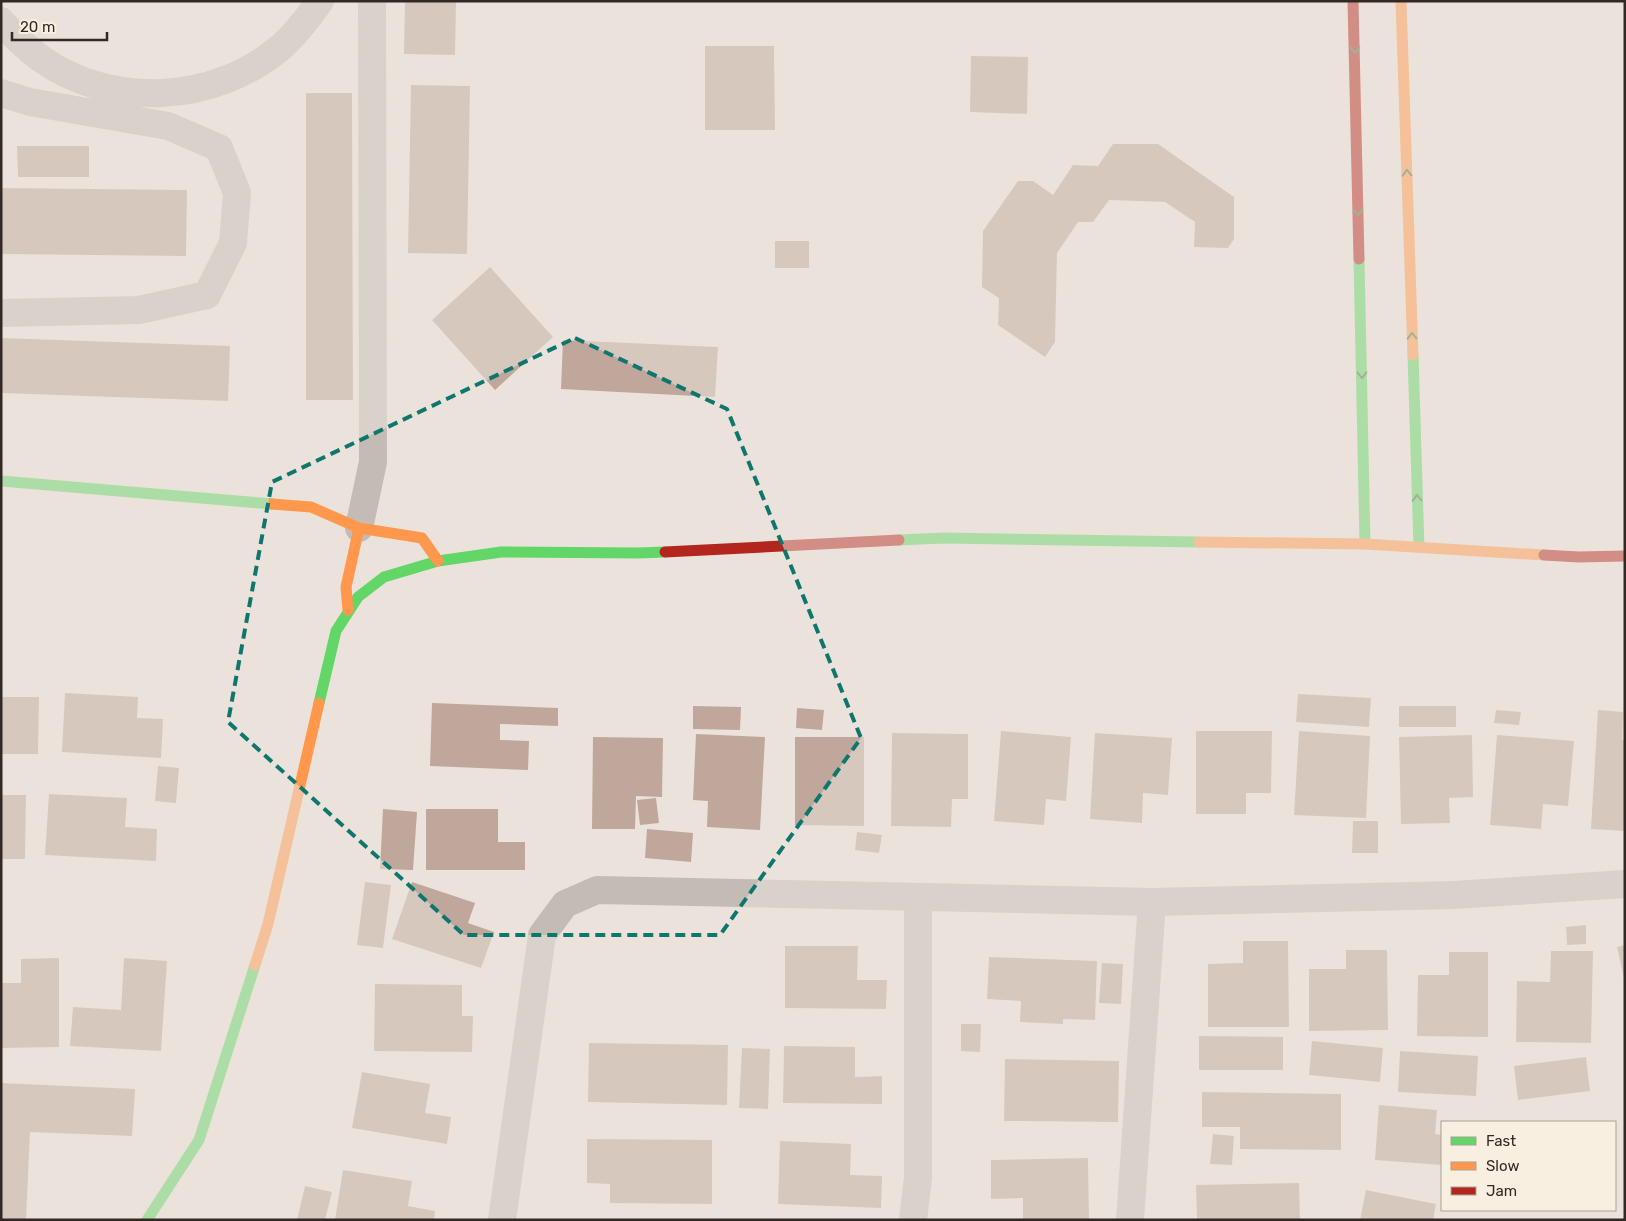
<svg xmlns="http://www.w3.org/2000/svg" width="1626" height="1221" font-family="Rubik,sans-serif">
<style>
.building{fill:#bfa79c}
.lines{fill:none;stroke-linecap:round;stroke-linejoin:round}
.street{stroke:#c3bcb5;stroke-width:28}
.fast{stroke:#63d668;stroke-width:11}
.slow{stroke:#ff974d;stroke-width:11}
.jam{stroke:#b3261e;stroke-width:11}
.oneway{stroke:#497743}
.marked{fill:none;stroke:#0f766e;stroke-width:4;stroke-dasharray:10 6;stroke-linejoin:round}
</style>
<rect width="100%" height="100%" fill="#ebe3db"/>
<path class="building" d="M405,1H456L455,55L404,54Z
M705,46H774L775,130H705Z
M971,56L1028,57L1027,114L970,112Z
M411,85L470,86L467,254L408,253Z
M306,93H352L353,400H306Z
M1113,144H1158L1234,197V239L1228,248L1194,247L1195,222L1165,202L1109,200L1093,222H1078L1057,253L1055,342L1045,357L998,325L999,298L982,287L983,231L1018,181H1033L1053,195L1073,165L1098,166Z
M17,146H89V177H18Z
M1,188L187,190L186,256L1,254Z
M775,241H809V268H775Z
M490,267L553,337L495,390L432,320Z
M1,338L230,346L228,401L1,393Z
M563,340L718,347L715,397L561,389Z
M65,693L138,697L137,718L163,719L161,758L62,752Z
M1298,694L1371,698L1369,727L1296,722Z
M1,697H39L38,754H1Z
M432,703L558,708V726L500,724V740L529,741L528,770L430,766Z
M693,706L741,707L740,730L693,729Z
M1399,706H1456V727H1399Z
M797,708L824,710L822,730L796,728Z
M1496,710L1521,712L1519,725L1494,723Z
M1598,710L1623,712L1622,740H1625V831L1591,829Z
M1001,731L1071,737L1066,801L1046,799L1044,825L994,821Z
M1196,731H1272L1271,793H1246V814H1196Z
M1299,731L1370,736L1366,818L1294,815Z
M892,733L968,734V799H952L951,827L891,826Z
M1095,733L1172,738L1168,795L1143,793L1142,823L1090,819Z
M696,734L765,737L760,830L707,827L708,801L693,800Z
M1472,735L1473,797L1449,798L1450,823L1401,824L1399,737Z
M1497,735L1574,741L1568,806L1543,804L1541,829L1490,825Z
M593,737L663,738L662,797L636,796L635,829H592Z
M795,737H864V826L795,825Z
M158,766L179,768L176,803L155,801Z
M49,794L127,798L125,827L157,829L156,861L45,855Z
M1,795H26L25,859H1Z
M656,798L659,823L640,825L637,800Z
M383,809L417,812L413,870L380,869Z
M426,809H498V842H525V870H426Z
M1353,821H1378V853H1352Z
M647,829L693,833L691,862L645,858Z
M857,832L882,835L879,853L855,850Z
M365,882L391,885L383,948L357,945Z
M412,882L475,903L468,923L494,932L481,968L392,939Z
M1586,925V944L1567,945L1566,927Z
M1243,941H1288L1289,1027H1208V964L1243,963Z
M1625,945V978H1624L1617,947Z
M785,946H858L857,980H887L886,1009L785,1008Z
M1346,950H1387L1388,1030L1309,1031V969H1346Z
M1551,951H1593L1591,1043L1516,1042L1517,981L1550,982Z
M1449,952H1488V1037L1417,1036L1418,975H1449Z
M989,957L1097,961L1095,1020L1063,1019V1024L1020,1022L1021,1001L987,999Z
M59,958V1047L1,1048V983H21V959Z
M124,958L167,961L161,1051L70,1046L73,1007L121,1010Z
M1102,963L1123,964L1121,1004L1099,1003Z
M375,984L462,985V1016H473L472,1052L374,1051Z
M961,1024H981L980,1052L961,1051Z
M1199,1036L1283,1037V1070H1199Z
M1312,1041L1383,1048L1380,1082L1309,1075Z
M589,1043L728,1045L727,1105L588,1102Z
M784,1046L855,1047V1077L882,1076V1104L783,1103Z
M742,1048L770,1049L768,1109L739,1108Z
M1400,1051L1478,1056L1476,1096L1398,1092Z
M1586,1057L1590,1091L1518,1100L1514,1066Z
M1005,1059L1119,1061L1118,1122L1004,1121Z
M362,1072L430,1084L425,1113L451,1117L447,1144L352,1128Z
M1,1083L135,1089L132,1136L30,1132L26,1220H1Z
M1202,1092L1341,1094V1150L1240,1149V1127H1202Z
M1379,1105L1437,1110L1435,1134L1442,1135V1165L1375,1160Z
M1213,1134L1234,1136L1232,1165L1210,1164Z
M587,1139L712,1140V1204L610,1203V1184L587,1183Z
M780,1141L851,1144L850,1175L882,1176L881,1208L778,1204Z
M1088,1158L1089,1220H1023V1198L991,1199V1160Z
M343,1170L412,1181L408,1206L435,1211L434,1220H335Z
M1299,1183L1300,1220H1197L1196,1185Z
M305,1186L332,1192L325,1220H297Z
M1366,1190L1436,1204L1433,1220H1360Z"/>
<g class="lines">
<path class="street" d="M1,21C13,35 25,47 40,58C111,109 214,104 281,47C296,34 308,18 320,1
M1,93L30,102L168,126L219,148L237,193L233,243L207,295L139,310L1,313
M359,528L373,462L372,1
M502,1220L542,935L565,904L597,890L1152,902L1454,895L1625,884
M913,1220L918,1178V897
M1130,1220L1152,902"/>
<path class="fast" d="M1359,259L1365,544
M1413,355L1419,547
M1,481L272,504
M899,540L944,538L1199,542
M319,703L336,631L358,597L384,577L438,561L501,552L638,553L665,552
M147,1220L199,1140L255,965"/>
<path class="slow" d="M1401,1L1413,355
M272,504L311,507L359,528L422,538L438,561
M1199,542L1365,544L1544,555
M348,610L346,587L359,528
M255,965L268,924L319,703"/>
<path class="jam" d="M1353,1L1359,259
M665,552L899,540
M1544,555L1579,557L1625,556"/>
</g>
<defs><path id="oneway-chevron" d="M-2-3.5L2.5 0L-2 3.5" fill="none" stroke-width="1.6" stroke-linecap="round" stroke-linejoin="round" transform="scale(1.25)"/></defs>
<g class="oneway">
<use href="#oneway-chevron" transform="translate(1355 50) rotate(89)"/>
<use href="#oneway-chevron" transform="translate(1407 173) rotate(-92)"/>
<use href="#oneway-chevron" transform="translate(1358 212) rotate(89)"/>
<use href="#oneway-chevron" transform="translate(1412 336) rotate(-92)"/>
<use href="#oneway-chevron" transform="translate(1362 375) rotate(89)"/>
<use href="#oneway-chevron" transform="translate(1417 498) rotate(-92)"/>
</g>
<path d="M0 0H1626V1221H0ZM575,338L727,409L861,738L720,935H464L228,722L272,482Z" fill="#ebe3db" fill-opacity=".55" fill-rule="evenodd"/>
<path class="marked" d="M575,338L727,409L861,738L720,935H464L228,722L272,482Z"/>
<rect width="1626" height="1221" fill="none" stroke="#332924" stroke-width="5"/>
<rect x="1441" y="1121" width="175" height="90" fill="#f9efe1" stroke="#aaa095"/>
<rect x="1451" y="1137" width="25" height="8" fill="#63d668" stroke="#aaa095"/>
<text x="1486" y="1146" font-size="15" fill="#332924">Fast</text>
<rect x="1451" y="1162" width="25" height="8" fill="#ff974d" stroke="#aaa095"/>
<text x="1486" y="1171" font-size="15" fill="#332924">Slow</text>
<rect x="1451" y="1187" width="25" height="8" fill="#b3261e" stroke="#aaa095"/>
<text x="1486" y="1196" font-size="15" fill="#332924">Jam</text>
<path d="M12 32v8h95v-8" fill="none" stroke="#332924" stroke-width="2.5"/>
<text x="20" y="32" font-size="15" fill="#332924" stroke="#f9efe1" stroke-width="4" paint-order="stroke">20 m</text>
</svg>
